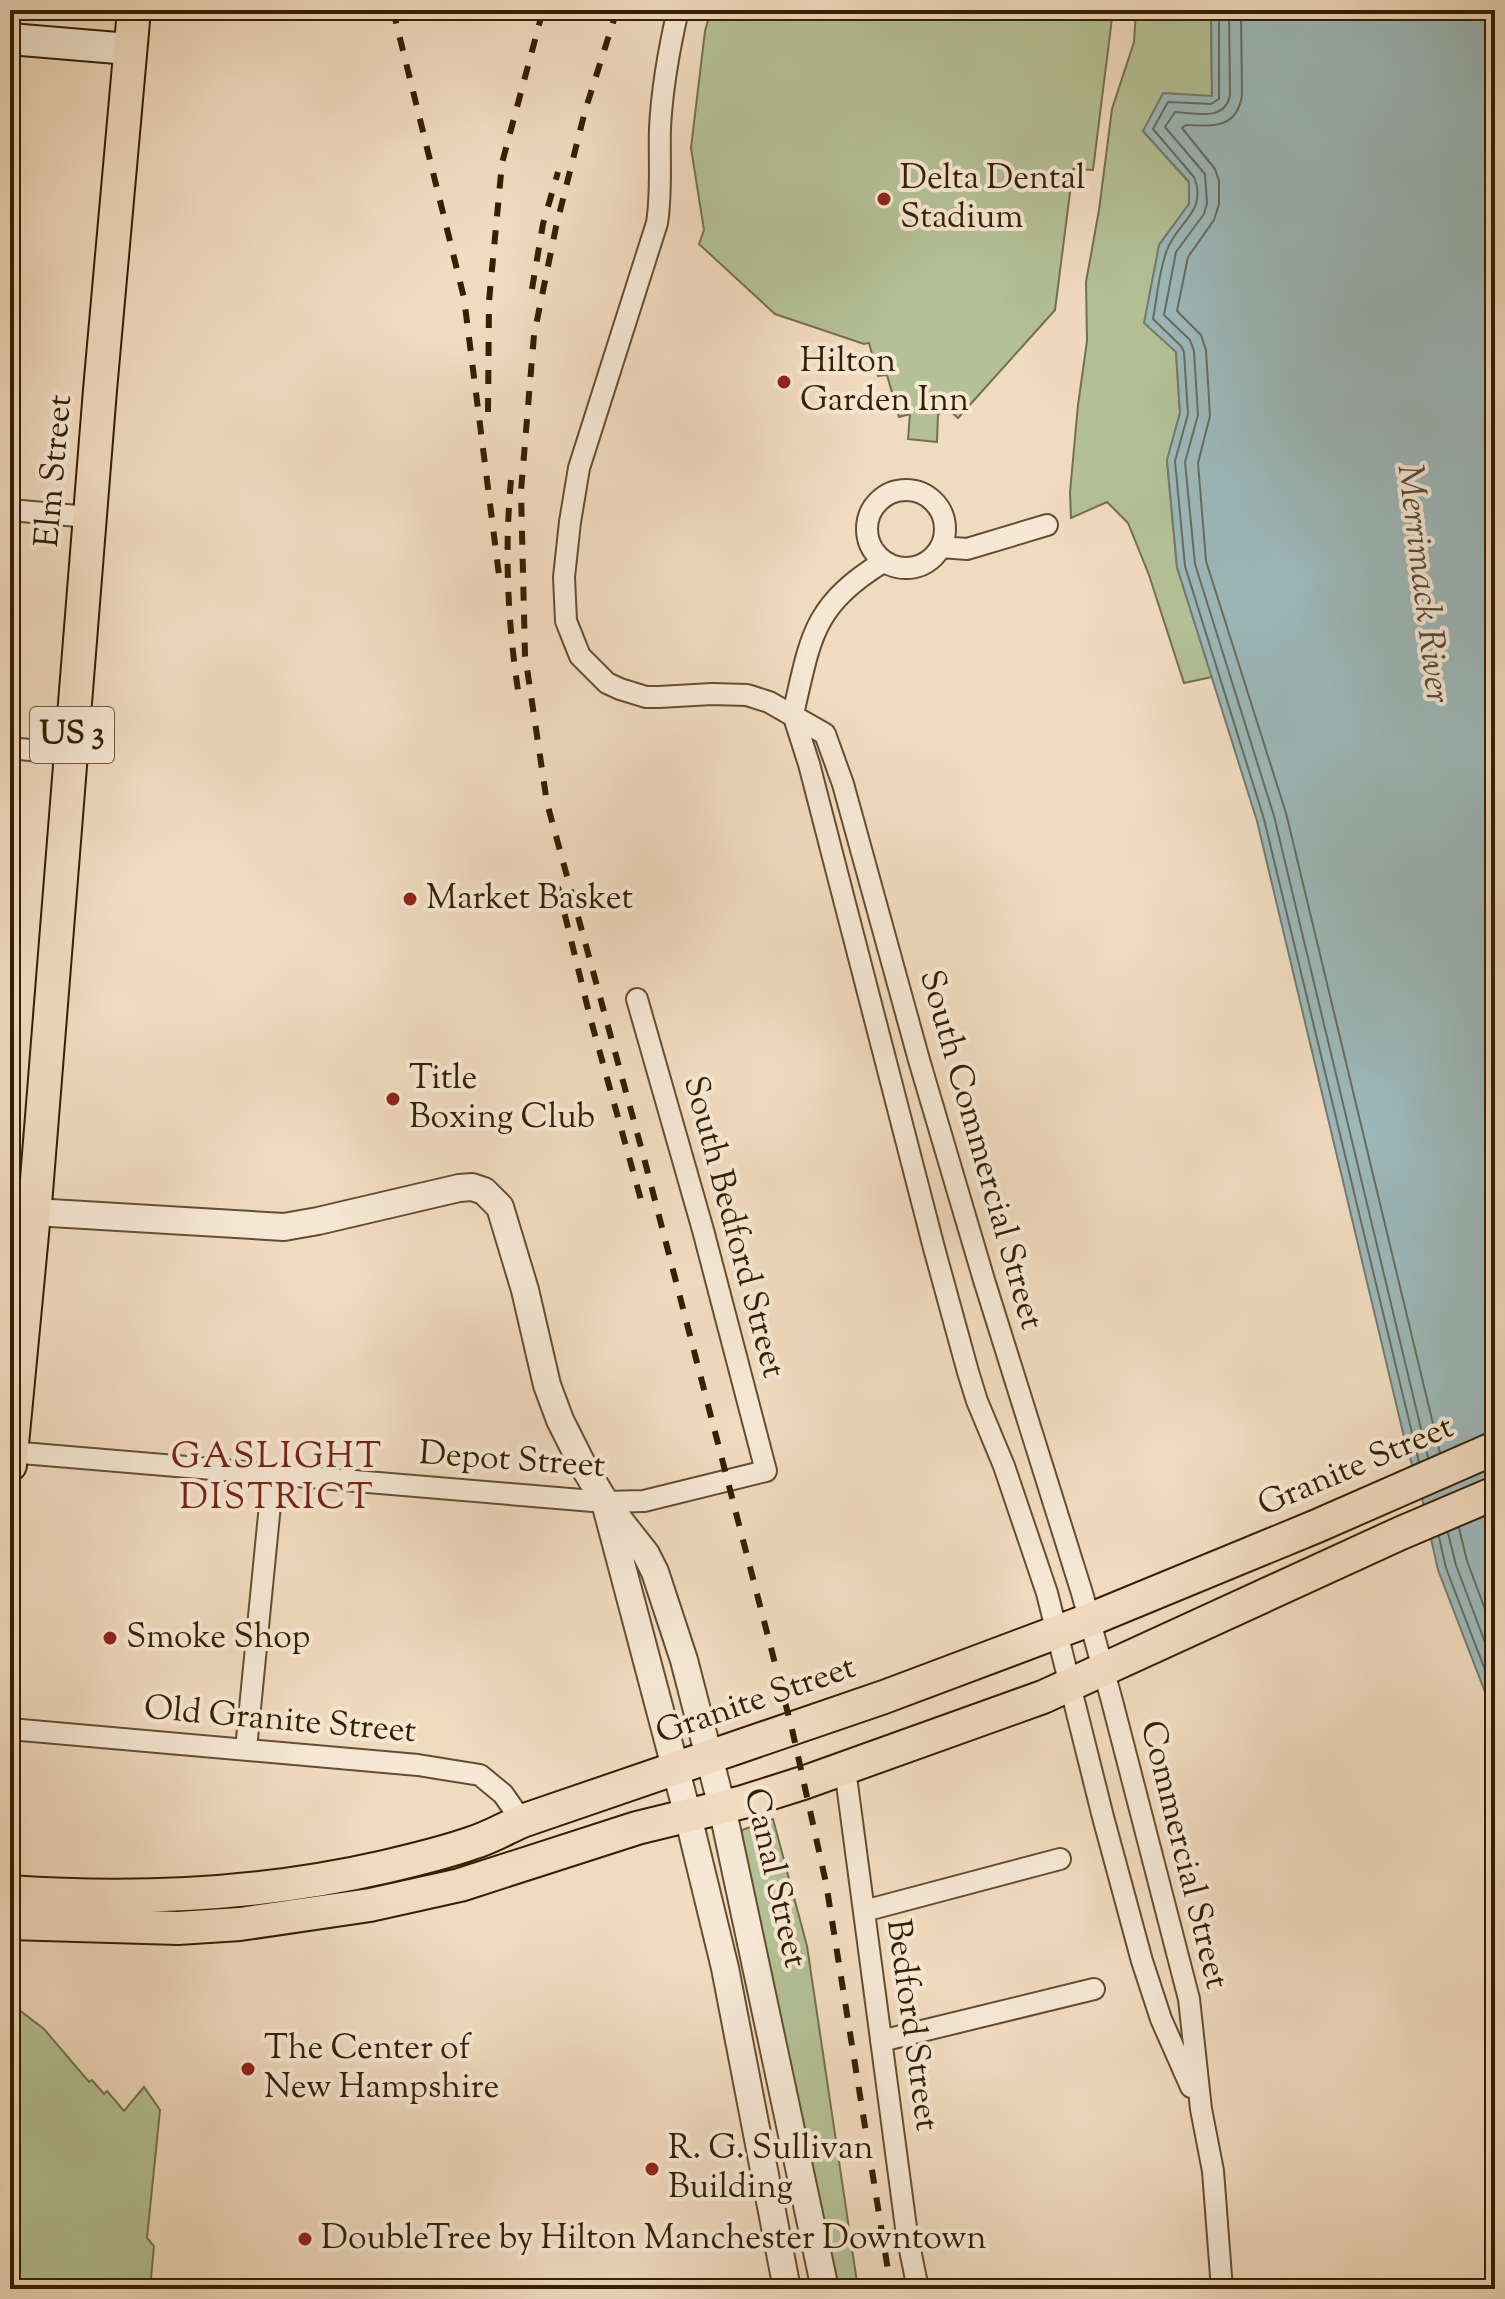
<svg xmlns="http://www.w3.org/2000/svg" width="1505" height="2299" font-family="'Sorts Mill Goudy',serif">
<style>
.green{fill:#b4c196;stroke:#74704c;stroke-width:2}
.water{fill:#9cb9ba;stroke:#737b70;stroke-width:2}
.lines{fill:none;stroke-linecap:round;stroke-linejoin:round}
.shore{stroke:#686c5e;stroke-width:2}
.minor-casing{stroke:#644e30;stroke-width:24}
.tertiary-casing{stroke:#644e30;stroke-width:30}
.secondary-casing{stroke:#351f01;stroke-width:34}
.primary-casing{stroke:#351f01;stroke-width:36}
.minor{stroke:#f6e8d5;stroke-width:20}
.tertiary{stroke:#f6e8d5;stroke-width:26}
.secondary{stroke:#f6e8d5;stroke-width:30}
.primary{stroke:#f1dbbf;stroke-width:32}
.rail{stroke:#351f01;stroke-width:6;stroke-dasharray:14 14;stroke-linecap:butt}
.poi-dot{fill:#8f2418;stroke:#f6e8d5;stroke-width:3}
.labels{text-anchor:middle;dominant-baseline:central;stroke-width:8;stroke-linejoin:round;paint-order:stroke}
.shield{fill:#f6e8d5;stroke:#6f5b41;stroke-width:2}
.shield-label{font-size:32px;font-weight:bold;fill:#351f01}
.poi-label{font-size:34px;fill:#351f01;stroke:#f6e8d5;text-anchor:start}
.street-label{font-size:34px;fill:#351f01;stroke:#f6e8d5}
.water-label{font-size:36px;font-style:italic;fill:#544d38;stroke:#f6e8d5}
.neighbourhood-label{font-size:36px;letter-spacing:2px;fill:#7a1f14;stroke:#f6e8d5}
</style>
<rect width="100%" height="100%" fill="#f1dbbf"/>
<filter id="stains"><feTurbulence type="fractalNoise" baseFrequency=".0025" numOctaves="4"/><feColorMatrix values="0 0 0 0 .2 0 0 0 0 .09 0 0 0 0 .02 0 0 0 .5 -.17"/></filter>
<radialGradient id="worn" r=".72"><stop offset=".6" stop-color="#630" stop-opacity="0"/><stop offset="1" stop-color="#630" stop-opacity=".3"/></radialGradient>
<path class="green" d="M711,10H1113L1093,170L1073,169L1055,310L958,418L946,407L938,415L937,442L908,439L910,414L899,417L887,375L878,376L869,343L864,344L775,314L699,244L704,230L691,148L705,31Z
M1136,10H1211L1212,96L1143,131L1189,182V204L1159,245L1176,352L1180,413L1167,461L1177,567L1212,677L1184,683L1149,575L1128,523L1107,502L1071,518L1070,492L1078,405L1087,341L1086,282L1099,210L1112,109L1134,42Z
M773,1819L807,1946L858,2289H837L741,1838L742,1830Z
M10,2003L44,2029L89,2082L92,2080L104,2094L107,2091L124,2111L144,2087L160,2110L147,2238L154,2246L150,2289H10Z"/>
<path class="water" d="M1211,10H1495V1718L1438,1570L1422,1498L1405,1441L1257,821L1177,567L1167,460L1180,413L1176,352L1144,323L1159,245L1189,204V182L1143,131L1163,93L1212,96Z"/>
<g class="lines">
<path class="shore" d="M1219,10V99L1211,104L1168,102L1153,129L1194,177C1208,212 1177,222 1167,250C1159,270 1157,298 1153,319L1181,346L1184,352L1188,414L1175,461L1185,566L1264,819L1419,1462
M1229,10L1230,95C1225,122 1195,113 1175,112L1165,127L1205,174L1207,203L1204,214L1176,252L1164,315L1190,340L1194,351L1198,415L1185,462L1195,564L1274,816L1428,1458
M1241,10L1242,95C1237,129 1213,126 1186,125L1182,128L1215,169L1219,181V204L1214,220L1188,257L1177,311L1201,335L1206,350L1210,416L1198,463L1206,561L1286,813L1440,1453
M1459,1528L1467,1561L1495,1636
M1448,1533L1456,1565L1495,1669
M1439,1537L1446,1568L1495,1696"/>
<defs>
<path id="minor" d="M678,10C669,49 662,88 660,128C659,160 662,191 657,223L579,468L570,522L564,577L566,621L580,656L607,683L620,689L646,697H659L712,694L747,695L769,702L825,734L843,784L919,1060L984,1280L1082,1593L1112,1701L1189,1999L1201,2109L1213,2171L1222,2289
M867 529a39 39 0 1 1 78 0a39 39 0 1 1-78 0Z
M10,510L89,517
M941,547L967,549L1047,525
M793,714L809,764L934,1248L968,1372L977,1401L1004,1466L1047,1593L1103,1817L1142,1961L1161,2019L1191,2087
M793,714C811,637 812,606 883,562
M10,748L70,754
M10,1213L34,1212
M10,1452L605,1502L644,1501L766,1471L703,1230L637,999
M10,1729L418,1765L480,1775L503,1794L522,1821
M246,1749L273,1474
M845,1769L907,2235L918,2289
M864,1911L1060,1859
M881,2041L1094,1989"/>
<path id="tertiary" d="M34,1212L284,1227L318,1221L459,1188L472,1187L484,1191L500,1207L525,1290L547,1385L560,1420L581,1462L605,1502L646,1554L655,1572L684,1660L722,1807L825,2289
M607,1510L688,1816L725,1968L787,2289"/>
<path id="secondary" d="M10,39L129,49"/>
<path id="primary" d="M10,1465L36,1192L100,390L134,10
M10,1892C136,1901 261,1895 384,1867C414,1860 444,1853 472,1843C489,1838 506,1828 522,1821L884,1697L1089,1620L1317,1526L1495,1448
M10,1923L178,1928L240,1924L370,1905L460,1885L637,1828L743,1802L803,1783L1043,1697L1401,1533L1495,1493"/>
</defs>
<use href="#minor" class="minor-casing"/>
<use href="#tertiary" class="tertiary-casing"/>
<use href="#secondary" class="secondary-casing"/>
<use href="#primary" class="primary-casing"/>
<use href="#minor" class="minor"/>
<use href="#tertiary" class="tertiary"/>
<use href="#secondary" class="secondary"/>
<use href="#primary" class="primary"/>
<path class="rail" d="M393,10L464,298L500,583
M617,10L585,111L556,227L534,335L521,491L525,655L547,803L644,1158L792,1729L826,1883L891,2289
M532,289L543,224L558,172
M488,412L489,301L502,163L543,10
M511,480C504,553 508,630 520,703
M558,887L590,1017L641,1200"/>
</g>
<g class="poi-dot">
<circle cx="884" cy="199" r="8"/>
<circle cx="784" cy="382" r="8"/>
<circle cx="410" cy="899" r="8"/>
<circle cx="393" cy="1099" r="8"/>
<circle cx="110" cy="1638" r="8"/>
<circle cx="248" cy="2069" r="8"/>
<circle cx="652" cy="2169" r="8"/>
<circle cx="305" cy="2239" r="8"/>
</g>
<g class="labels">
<rect class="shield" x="30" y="707" width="84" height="56" rx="6"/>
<g class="shield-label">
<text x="72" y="735">US 3</text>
</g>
<g class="poi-label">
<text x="900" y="179">Delta Dental<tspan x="900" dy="39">Stadium</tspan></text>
<text x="800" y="362">Hilton<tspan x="800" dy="39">Garden Inn</tspan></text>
<text x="426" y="899">Market Basket</text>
<text x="409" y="1079">Title<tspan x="409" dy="39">Boxing Club</tspan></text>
<text x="126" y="1638">Smoke Shop</text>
<text x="264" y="2049">The Center of<tspan x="264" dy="39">New Hampshire</tspan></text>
<text x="668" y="2149">R. G. Sullivan<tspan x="668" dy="39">Building</tspan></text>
<text x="321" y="2239">DoubleTree by Hilton Manchester Downtown</text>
</g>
<g class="street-label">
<text transform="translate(55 471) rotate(-85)">Elm Street</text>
<text transform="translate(980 1150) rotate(74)">South Commercial Street</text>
<text transform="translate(733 1227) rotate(75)">South Bedford Street</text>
<text transform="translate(512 1461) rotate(4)">Depot Street</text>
<text transform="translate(1356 1467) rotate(-23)">Granite Street</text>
<text transform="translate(756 1701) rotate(-19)">Granite Street</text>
<text transform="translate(280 1721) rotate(5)">Old Granite Street</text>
<text transform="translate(1183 1855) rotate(76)">Commercial Street</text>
<text transform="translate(774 1878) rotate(77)">Canal Street</text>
<text transform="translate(911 2025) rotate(82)">Bedford Street</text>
</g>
<g class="water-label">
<text transform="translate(1422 584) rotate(83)">Merrimack River</text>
</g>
<g class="neighbourhood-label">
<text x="277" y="1458">GASLIGHT<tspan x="277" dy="41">DISTRICT</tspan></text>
</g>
</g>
<rect width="1505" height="2299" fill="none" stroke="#f1dbbf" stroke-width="40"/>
<rect x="12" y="12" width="1481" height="2275" fill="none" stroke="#351f01" stroke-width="4"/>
<rect x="20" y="20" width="1465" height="2259" fill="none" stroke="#351f01" stroke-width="2"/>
<rect width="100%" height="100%" filter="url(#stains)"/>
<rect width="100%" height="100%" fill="url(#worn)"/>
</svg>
